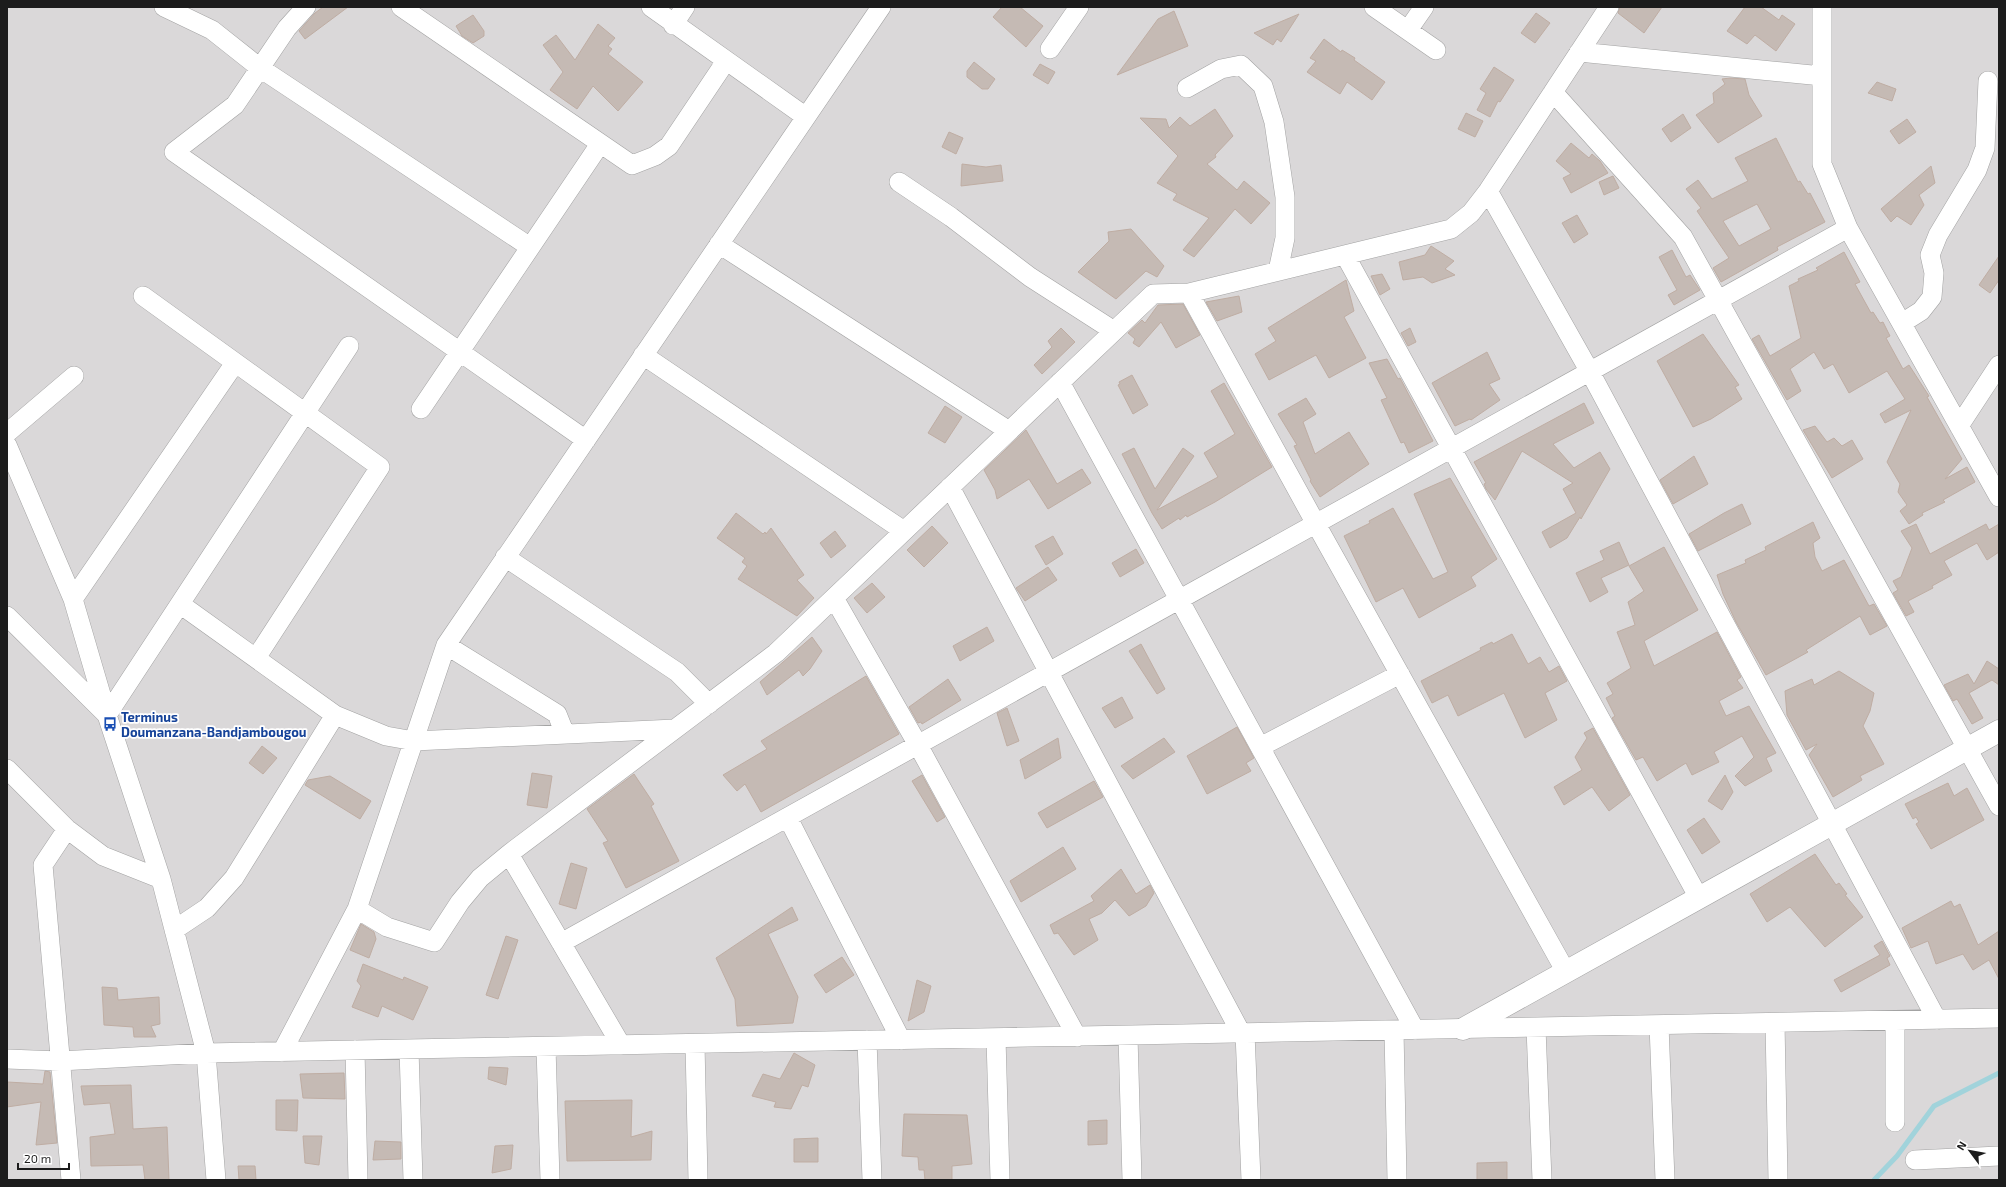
<svg xmlns="http://www.w3.org/2000/svg" width="2006" height="1187" font-family="'Exo 2',sans-serif">
<style>
.residential{fill:#dad8d9}
.lines{fill:none;stroke-linecap:round;stroke-linejoin:round}
.stream{stroke:#a1d3db;stroke-width:5}
.building{fill:#c5bab4;stroke:#bfada3;fill-rule:evenodd}
.minor-casing{stroke:#a3a3a3;stroke-width:20}
.tertiary-casing{stroke:#a3a3a3;stroke-width:23}
.minor{stroke:#fff;stroke-width:19}
.tertiary{stroke:#fff;stroke-width:22}
.labels{text-anchor:middle;dominant-baseline:central;stroke-width:3.5;stroke-linejoin:round;paint-order:stroke}
.transit-label{font-size:13px;font-weight:bold;fill:#164399;stroke:#fff;text-anchor:start}
</style>
<rect width="100%" height="100%" fill="#ede8e1"/>
<path class="residential" d="M7,7H1999V1180H7Z"/>
<g class="lines">
<path class="stream" d="M1874,1180L1897,1156L1934,1106L1999,1073"/>
</g>
<path class="building" d="M323,7H348L305,39L299,31L315,13Z
M1002,7H1020L1043,26L1026,47L993,17Z
M1620,7H1662L1644,33L1618,13Z
M1745,7H1761L1779,20L1782,15L1795,24L1776,51L1755,35L1747,44L1727,31Z
M1174,11L1188,46L1117,75L1158,19Z
M1536,13L1550,23L1535,43L1521,33Z
M1299,14L1281,42L1277,39L1273,45L1254,33Z
M473,15L484,31V36L473,43L462,36L456,26Z
M598,24L615,38L608,46L612,49L608,54L643,82L618,111L593,86L577,109L550,90L563,72L543,45L556,35L575,60Z
M1324,39L1341,52L1342,50L1355,58L1354,60L1385,82L1372,100L1347,82L1340,94L1307,72L1316,61L1310,58Z
M974,62L995,79L988,89H982L967,77V71Z
M1040,64L1055,72L1048,84L1033,75Z
M1494,67L1514,80L1500,102L1498,101L1490,117L1477,110L1486,93L1480,89Z
M1730,78L1745,79L1749,95L1762,116L1718,143L1696,115L1714,103L1713,93L1725,84L1722,79Z
M1877,82L1896,89L1892,101L1868,93Z
M1215,109L1233,136L1215,155L1216,157L1207,164L1237,190L1244,181L1270,203L1251,224L1235,209L1194,257L1183,250L1209,218L1173,200L1177,194L1157,183L1178,156L1140,118L1166,119L1169,128L1180,117L1190,126Z
M1466,113L1483,121L1475,137L1458,129Z
M1683,114L1691,128L1671,142L1662,129Z
M1907,119L1916,132L1899,144L1890,131Z
M949,132L963,138L956,154L942,147Z
M1776,138L1798,182L1800,181L1808,194L1810,193L1825,222L1777,247L1778,250L1721,282L1713,268L1729,258L1697,211L1701,208L1686,189L1698,180L1712,199L1748,181L1735,158ZM1757,204L1771,229L1739,246L1723,221Z
M1571,143L1589,158L1592,154L1600,161L1608,173L1571,193L1563,178L1571,174L1556,161Z
M962,164L986,167L1001,165L1003,181L961,186Z
M1931,166L1935,183L1919,195L1924,205L1911,225L1897,216L1891,222L1881,209Z
M1613,176L1619,188L1604,195L1599,182Z
M1577,215L1588,234L1574,243L1562,223Z
M1131,229L1164,266L1157,277L1146,271L1116,299L1078,272L1109,241L1108,232Z
M1431,246L1454,261L1445,269L1455,275L1432,283L1423,277L1403,280L1399,262L1425,255Z
M1672,250L1686,277L1690,275L1700,290L1674,305L1668,295L1677,290L1659,257Z
M1844,252L1860,282L1855,284L1871,313L1873,312L1880,323L1883,322L1890,336L1886,338L1903,369L1909,365L1929,396L1927,397L1962,459L1945,479L1967,467L1975,482L1943,500L1945,502L1922,513L1923,515L1909,524L1900,511L1907,505L1898,492L1900,484L1887,462L1911,410L1885,423L1880,414L1905,399L1887,371L1849,393L1833,364L1824,369L1814,352L1790,369L1801,391L1787,400L1752,339L1759,335L1770,356L1801,338L1789,286L1799,281L1798,279L1818,270L1816,268Z
M1999,256V280L1990,293L1979,285Z
M1382,274L1390,289L1380,295L1371,276Z
M1346,280L1354,311L1344,317L1366,358L1329,378L1316,355L1269,380L1255,354L1276,341L1268,328Z
M1239,296L1242,312L1217,321L1206,302Z
M1183,304L1200,335L1176,348L1161,322L1139,347L1133,343L1135,339L1128,333L1142,320L1145,323L1158,305Z
M1061,328L1075,342L1042,374L1034,365L1052,347L1048,341Z
M1410,328L1416,342L1408,346L1401,333Z
M1703,334L1739,385L1735,387L1742,399L1711,419L1693,427L1657,361Z
M1487,352L1500,379L1489,384L1500,400L1471,420L1470,419L1455,426L1432,383Z
M1387,359L1398,379L1400,378L1433,441L1409,453L1404,442L1401,443L1381,400L1387,398L1369,363Z
M1132,375L1148,405L1133,414L1118,385L1120,384L1119,382Z
M1224,383L1272,467L1215,502L1187,517L1186,515L1180,520L1179,518L1162,529L1152,513L1122,454L1134,448L1155,489L1183,448L1194,456L1157,510L1218,477L1204,453L1235,434L1211,391Z
M1306,398L1316,414L1303,422L1315,454L1349,432L1369,464L1320,497L1310,481L1311,480L1294,446L1297,445L1278,414Z
M1584,403L1594,423L1553,444L1574,468L1600,452L1610,469L1581,519L1580,517L1567,538L1550,548L1542,532L1576,513L1563,489L1573,483L1522,451L1495,500L1486,489L1484,484L1486,483L1474,462Z
M945,406L962,417L945,443L928,433Z
M1815,426L1827,442L1834,438L1842,446L1852,440L1863,459L1832,478L1803,430Z
M1026,430L1057,484L1082,469L1091,483L1048,509L1029,479L997,499L995,490L984,470Z
M1694,456L1708,484L1673,504L1660,480Z
M1450,478L1497,559L1471,577L1476,586L1419,618L1403,588L1376,602L1344,536L1370,523L1369,521L1393,508L1433,579L1448,572L1414,494Z
M1742,504L1751,524L1698,551L1689,534L1724,513Z
M736,513L763,534L765,532L766,534L771,528L804,575L797,580L814,598L797,616L738,579L747,566L742,562L745,558L717,538Z
M1813,522L1820,538L1813,543L1815,557L1822,571L1844,560L1869,606L1874,604L1887,626L1870,635L1860,616L1806,650L1808,652L1766,675L1736,622L1723,594L1717,575L1746,563L1745,560L1766,550L1765,547Z
M1916,524L1930,554L1986,524L1989,530L1999,524V552L1987,560L1977,543L1944,561L1952,575L1932,586L1933,588L1908,601L1914,612L1906,616L1893,593L1898,590L1893,581L1901,577L1912,548L1901,531Z
M932,526L948,543L924,567L907,550Z
M835,531L846,546L831,558L820,543Z
M1053,536L1063,554L1046,565L1035,546Z
M1619,542L1629,565L1601,578L1608,592L1590,602L1576,573L1604,560L1600,551Z
M1664,547L1698,610L1644,641L1654,666L1717,632L1741,677L1737,680L1743,688L1719,701L1726,716L1749,706L1776,753L1766,758L1772,771L1745,786L1735,776L1754,757L1742,736L1714,752L1719,762L1692,775L1686,763L1657,781L1643,757L1636,760L1612,718L1615,716L1606,698L1613,694L1607,683L1631,668L1617,632L1635,625L1628,602L1644,591L1629,566Z
M1136,549L1144,563L1120,577L1112,563Z
M1048,567L1057,580L1025,601L1016,588Z
M872,583L885,597L867,613L854,598Z
M987,627L994,641L960,661L953,646Z
M1512,634L1528,664L1540,657L1549,672L1559,666L1567,681L1545,693L1557,720L1525,738L1504,693L1458,716L1448,695L1432,703L1421,681L1481,650L1480,648L1492,642L1493,644Z
M812,637L822,651L810,669L803,676L799,670L767,695L760,682Z
M1141,644L1165,689L1157,694L1129,651Z
M1987,661L1999,669V685L1992,680L1969,693L1983,718L1972,724L1957,699L1953,701L1944,685L1968,674L1974,684Z
M1839,671L1874,693L1870,711L1863,726L1884,764L1860,776L1862,780L1833,797L1809,755L1817,744L1806,750L1787,715L1785,691L1812,679L1814,685Z
M866,676L899,734L761,812L745,784L737,791L723,775L767,749L761,741Z
M948,679L961,700L922,724L921,722L918,723L909,707Z
M1122,697L1133,718L1115,728L1102,708Z
M1007,708L1019,741L1007,746L997,713Z
M1237,727L1254,758L1246,763L1251,771L1207,794L1187,756Z
M1593,728L1630,795L1609,811L1592,787L1564,805L1554,787L1582,770L1575,757L1587,738L1584,733Z
M1058,738L1061,758L1025,779L1020,760Z
M1164,738L1175,752L1133,779L1121,766Z
M262,746L277,758L263,774L249,763Z
M532,773L552,776L547,808L527,805Z
M634,774L654,804L651,806L679,861L626,888L603,843L608,841L587,809Z
M922,775L945,817L937,822L912,781Z
M1725,775L1733,792L1722,810L1708,801Z
M330,776L371,801L360,819L305,785L308,780Z
M1094,781L1103,797L1047,828L1038,813Z
M1948,783L1954,796L1967,788L1984,820L1931,849L1916,824L1919,822L1916,817L1913,819L1905,804Z
M1704,818L1720,842L1702,854L1687,830Z
M1063,847L1076,869L1021,902L1010,881Z
M1815,854L1836,885L1839,883L1847,894L1845,895L1863,917L1825,947L1790,907L1767,922L1750,894Z
M571,863L587,868L576,909L559,904Z
M1121,869L1136,894L1150,885L1154,893L1146,906L1129,916L1115,900L1102,913L1089,919L1098,940L1074,955L1058,933L1054,934L1050,925L1094,901L1091,896Z
M1951,901L1954,907L1960,904L1978,945L1999,931V979L1989,960L1973,970L1963,954L1936,964L1928,941L1911,948L1902,928Z
M792,907L798,920L768,934L798,997L793,1023L737,1026L735,999L716,958Z
M361,924L374,932L376,939L369,958L350,950Z
M506,936L518,940L498,999L486,995Z
M1882,941L1890,956L1887,958L1890,965L1841,992L1834,980L1880,955L1874,946Z
M842,957L854,975L826,993L814,975Z
M363,964L403,980L404,977L428,987L413,1020L382,1006L378,1017L352,1007L361,986L357,981Z
M917,980L931,986L924,1012L908,1021Z
M102,987L117,988L118,1000L159,997L160,1024L151,1026L156,1037H134L133,1027L104,1025Z
M794,1053L815,1065L808,1087L802,1085L791,1109L774,1107L776,1102L752,1096L763,1074L780,1079Z
M489,1067L508,1068L506,1085L488,1079Z
M45,1071L50,1072L57,1143L36,1145L41,1102L7,1107V1082L43,1084Z
M344,1073L345,1099L303,1098L300,1074Z
M131,1085L133,1129L167,1127L169,1180H145L143,1165L91,1166L90,1137L115,1134L110,1103L84,1105L81,1086Z
M276,1100H298L297,1131L276,1130Z
M632,1100L631,1137L652,1131L651,1160L567,1161L565,1101Z
M904,1114L967,1115L972,1164L952,1166V1180H925L924,1170H919L918,1157L902,1156Z
M1107,1120V1144L1088,1145V1121Z
M303,1136H322L319,1165L305,1163Z
M818,1138V1162H794V1139Z
M375,1141L401,1142V1159L373,1160Z
M513,1145L511,1169L492,1173L495,1146Z
M1507,1162V1180H1477V1163Z
M238,1166H255L256,1180H239Z"/>
<g class="lines">
<defs>
<path id="minor" d="M164,7L212,30L260,68L530,247
M306,7L287,28L235,105L174,152L586,440
M401,7L632,165L655,156L669,146L726,61
M651,7L806,117
M1374,7L1436,50
M1822,7V164L1848,228L1999,497
M673,25L685,7
M1408,30L1424,7
M1050,49L1079,7
M1579,52L1822,76
M1187,88L1221,69L1241,65L1263,86L1274,122L1285,197V238L1278,271
M1553,92L1683,237L1999,806
M899,182L951,217L1030,277L1114,331
M1488,191L1590,372L1937,1020
M719,244L1009,431
M1345,255L1699,898
M1189,293L1316,524L1566,972
M143,296L380,467L256,658
M1902,323L1921,311L1932,297L1934,273L1930,255L1938,235L1977,170L1985,148L1988,81
M643,355L904,531
M1060,382L1415,1030
M421,409L600,144
M1959,426L1999,365
M7,433L74,376
M7,445L73,599L107,715L161,879L206,1053L216,1180
M950,487L1241,1033
M505,557L677,672L709,704
M834,598L918,745L1077,1037
M73,599L235,363
M180,604L335,715L386,736L414,741L675,729
M7,616L106,714
M446,645L557,714L565,734
M107,715L349,346
M1260,747L1400,674
M7,769L67,829L103,856L161,879
M788,818L901,1040
M67,829L43,865L71,1180
M509,854L621,1045
M357,909L387,927L434,942L460,902L480,878L509,854L776,653L1153,294L1189,293L1451,229L1471,213L1488,191L1609,7
M174,930L207,908L234,878L335,715
M561,943L1848,228
M1775,1023L1778,1180
M1659,1025L1665,1180
M1536,1028L1542,1180
M1394,1030L1397,1180
M1245,1033L1251,1180
M1128,1036L1132,1180
M996,1038L1000,1180
M867,1040L872,1180
M695,1044L698,1180
M546,1047L550,1180
M409,1049L413,1180
M355,1050L358,1180
M282,1052L357,909L446,645L881,7
M7,1059L60,1061L206,1053L1999,1018
M1895,1122V1021
M1915,1160L1999,1156"/>
<path id="tertiary" d="M1463,1029L1999,731"/>
</defs>
<use href="#minor" class="minor-casing"/>
<use href="#tertiary" class="tertiary-casing"/>
<use href="#minor" class="minor"/>
<use href="#tertiary" class="tertiary"/>
</g>
<defs>
<symbol id="bus-bare" viewBox="-9 -9 18 18"><path d="M-5-6H5V4H4V6H2V4H-2V6H-4V4H-5ZM-3.5-4V0h7V-4ZM-3.5 1.2v1.5H-2V1.2ZM2 1.2v1.5H3.5V1.2Z" fill="#1a4fb4" stroke="#fff" stroke-width="2.5" paint-order="stroke"/></symbol>
</defs>
<g fill-rule="evenodd">
<use href="#bus-bare" x="100" y="714" width="20" height="20"/>
</g>
<g class="labels">
<g class="transit-label">
<text x="121" y="717">Terminus<tspan x="121" dy="15">Doumanzana-Bandjambougou</tspan></text>
</g>
</g>
<rect width="2006" height="1187" fill="none" stroke="#1c1c1c" stroke-width="16"/>
<g transform="translate(1970 1151) rotate(302)" stroke="#ffffff" stroke-width="3" paint-order="stroke">
<path d="M0-3L7 15L0 10L-7 15Z" fill="#1c1c1c"/>
<text y="-6" font-size="11" font-weight="bold" text-anchor="middle" fill="#1c1c1c">N</text>
</g>
<path d="M18 1163v6h51v-6" fill="none" stroke="#1c1c1c" stroke-width="2"/>
<text x="24" y="1163" font-size="12" fill="#1c1c1c" stroke="#ffffff" stroke-width="3" paint-order="stroke">20 m</text>
</svg>
